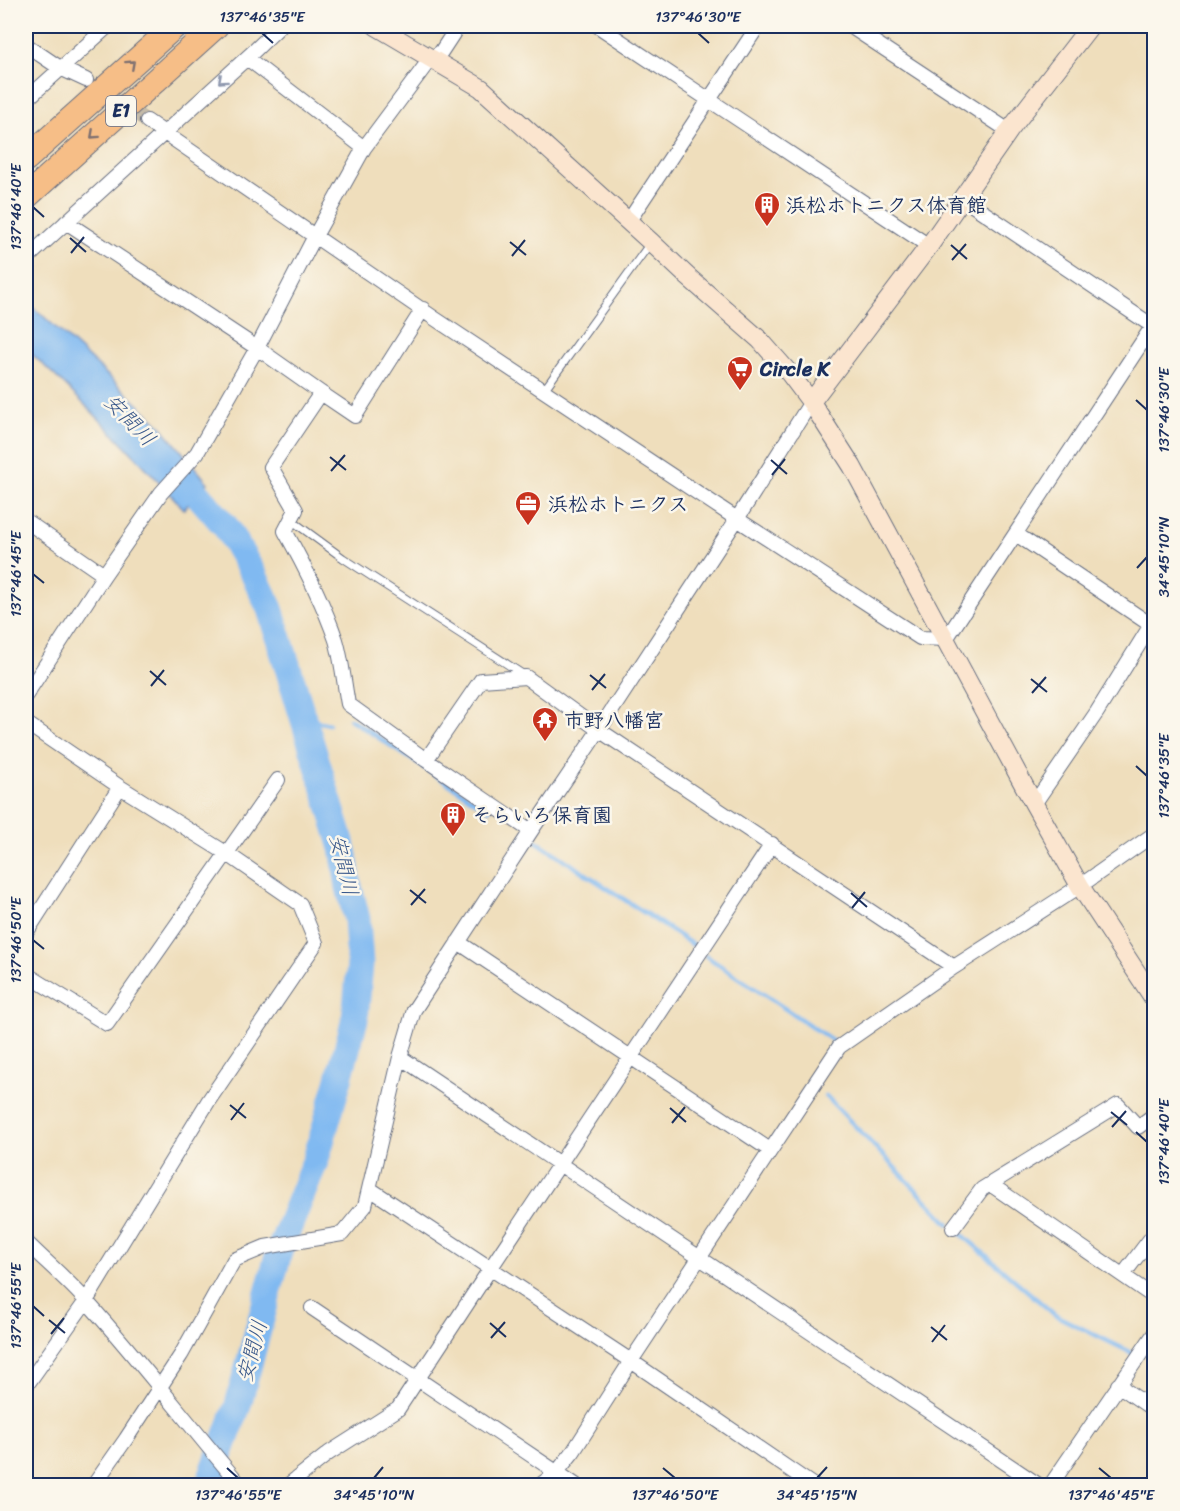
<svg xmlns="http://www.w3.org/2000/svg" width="1180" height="1511" font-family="Sriracha,'Klee One',sans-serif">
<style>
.water{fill:#80b9f1;stroke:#4e74a8;stroke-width:1.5}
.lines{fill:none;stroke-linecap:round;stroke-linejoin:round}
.stream{stroke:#80b9f1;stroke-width:4.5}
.river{stroke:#80b9f1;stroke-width:27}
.street-tunnel{stroke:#c5bba9;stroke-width:14;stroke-dasharray:14 7;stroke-linecap:butt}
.lane-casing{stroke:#656c7f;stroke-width:9}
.street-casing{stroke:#656c7f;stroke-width:16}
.secondary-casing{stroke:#656c7f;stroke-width:20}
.highway-casing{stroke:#656c7f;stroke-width:26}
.lane{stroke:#fff;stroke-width:7}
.street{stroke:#fff;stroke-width:14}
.secondary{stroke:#fbe5cf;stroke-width:18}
.highway{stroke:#f6be87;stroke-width:24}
.oneway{stroke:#7e6f70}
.oneway2{stroke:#8d97ae}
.ticks{fill:none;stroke:#1b2f5e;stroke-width:2}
.labels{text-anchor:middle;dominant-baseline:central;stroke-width:5;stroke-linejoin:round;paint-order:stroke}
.shield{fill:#fbf7ec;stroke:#5e6b89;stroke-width:1.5}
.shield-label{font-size:18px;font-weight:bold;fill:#1b2f5e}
.poi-label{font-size:20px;font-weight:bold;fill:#1b2f5e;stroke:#fbf7ec;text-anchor:start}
.water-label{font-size:21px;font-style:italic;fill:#39588a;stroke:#fbf7ec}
.neatline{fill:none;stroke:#1b2f5e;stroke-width:2}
.ticks-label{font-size:15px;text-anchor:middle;fill:#1b2f5e}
</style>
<rect width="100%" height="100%" fill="#fbf7ec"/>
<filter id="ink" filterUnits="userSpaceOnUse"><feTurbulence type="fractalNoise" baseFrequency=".0167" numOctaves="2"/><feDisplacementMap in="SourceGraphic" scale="12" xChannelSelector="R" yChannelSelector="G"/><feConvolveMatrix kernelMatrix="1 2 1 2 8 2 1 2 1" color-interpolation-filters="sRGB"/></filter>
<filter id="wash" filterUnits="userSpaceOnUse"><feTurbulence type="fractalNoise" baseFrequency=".008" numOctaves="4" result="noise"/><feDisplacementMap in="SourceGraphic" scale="24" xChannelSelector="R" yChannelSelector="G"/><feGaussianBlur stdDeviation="1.35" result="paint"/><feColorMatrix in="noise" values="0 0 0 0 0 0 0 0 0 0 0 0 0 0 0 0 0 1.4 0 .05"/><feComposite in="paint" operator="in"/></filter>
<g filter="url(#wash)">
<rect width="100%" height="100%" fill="#efdebc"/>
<path class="water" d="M26,303L40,313L101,369L159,424L208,483L184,509C133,453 82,399 26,349Z"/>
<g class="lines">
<path class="stream" d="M303,718L329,724
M350,719L489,810
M536,841L693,945
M706,956L835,1042L832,1047
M826,1096L949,1224
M958,1231L1055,1315L1134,1354
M1149,1363L1154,1366"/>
<path class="river" d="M174,467L226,527L254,575L270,609L343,848L349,887L357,919L360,964L355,1019L338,1082L316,1159L279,1252L238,1405L208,1486"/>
</g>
</g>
<g filter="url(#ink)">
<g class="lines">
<path class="street-tunnel" d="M98,88L147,121"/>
<defs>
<path id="lane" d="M544,390L651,242
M291,520L343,558L524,675"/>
<path id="street" d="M598,26L929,246
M850,26L1009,131
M26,45L60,68L86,80
M247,58L364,148
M26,100L108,26
M147,121L434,318L737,519L920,638L946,639L1154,324
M962,198L1154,327
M66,222L257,348L321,393L355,416L423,309
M628,222L758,26
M26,259L250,55L280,26
M321,393L271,467L296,510L285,531C305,567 323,602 336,640C342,660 344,683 348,704L426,760L531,831
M26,521L104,575
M1016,534L1154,627
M26,695L104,575L161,493L197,453L257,348L315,236L364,148L431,58L441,52L458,26
M26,723L120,787L226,853L300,904L316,943L209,1100L86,1301L26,1386
M426,760L481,680L526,677L599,730L954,967
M1034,804L1097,712L1151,625
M26,933L120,787
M458,942L770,1150
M26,974L107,1024L278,780
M400,1057L1040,1486
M990,1184L1154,1297
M370,1189L631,1361L814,1486
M953,1228L982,1189L1118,1105L1138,1127L1154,1115
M26,1242C46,1262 69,1281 88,1303C141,1362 189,1425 241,1486
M1123,1275L1154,1234
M312,1308L577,1486
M1118,1385L1154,1410
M93,1486L126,1439L181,1355L234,1260L265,1247L342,1234L365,1206L400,1057L414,1010L531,831L599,730L737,519L811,402
M287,1486L329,1453L398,1409L490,1269L772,844
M539,1486L557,1472L573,1452L631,1361L839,1047L954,967L1080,886L1154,834
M1050,1486L1154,1334"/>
<path id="secondary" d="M376,26L481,88L651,242L687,276L760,340L790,374L811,402L852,466L1034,804L1080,886L1154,999
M811,402L929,246L1009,131L1090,26"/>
<path id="highway" d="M26,159L175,26
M26,197L216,26"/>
</defs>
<use href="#lane" class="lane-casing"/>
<use href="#street" class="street-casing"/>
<use href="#secondary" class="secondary-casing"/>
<use href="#highway" class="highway-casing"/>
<use href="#lane" class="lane"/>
<use href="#street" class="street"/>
<use href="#secondary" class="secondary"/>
<use href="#highway" class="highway"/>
</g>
<defs><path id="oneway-chevron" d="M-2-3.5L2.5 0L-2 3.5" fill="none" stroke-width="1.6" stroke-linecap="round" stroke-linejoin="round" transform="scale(1.5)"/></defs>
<g class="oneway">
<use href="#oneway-chevron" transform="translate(131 64) rotate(-42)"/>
<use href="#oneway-chevron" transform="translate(94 135) rotate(138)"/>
</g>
<use class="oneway2" href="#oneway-chevron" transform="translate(222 80) rotate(138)"/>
</g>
<path class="ticks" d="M262,33L273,43M698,33L709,43M33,207L44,217M70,238L86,252M510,242L526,255M951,245L967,259M71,253L84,237M512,256L525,240M952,260L966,244M1136,400L1147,410M330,457L346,470M771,460L787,474M331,471L345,455M772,475L785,459M1137,568L1147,557M33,574L44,583M150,671L166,685M590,675L606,688M1031,679L1047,692M151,686L164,670M592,690L605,674M1032,693L1046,677M1136,766L1147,776M410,890L426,903M851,893L867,907M411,905L425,889M852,908L865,892M33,940L44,949M230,1105L246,1118M670,1108L686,1122M1111,1112L1127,1125M231,1120L244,1103M672,1123L685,1107M1112,1127L1126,1111M1136,1132L1147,1142M33,1306L44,1316M49,1320L65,1333M490,1323L506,1337M931,1327L947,1340M51,1334L64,1318M491,1338L505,1322M932,1342L945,1325M227,1468L238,1478M663,1468L675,1478M1099,1468L1111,1478M374,1478L383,1467M817,1478L827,1467"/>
<defs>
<symbol id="building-pin" viewBox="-11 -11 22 30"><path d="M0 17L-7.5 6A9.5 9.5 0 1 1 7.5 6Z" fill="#c8321e" stroke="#fbf7ec"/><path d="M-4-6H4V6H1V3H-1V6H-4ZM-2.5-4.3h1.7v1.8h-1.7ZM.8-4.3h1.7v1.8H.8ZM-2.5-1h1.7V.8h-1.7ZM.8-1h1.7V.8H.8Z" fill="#fff"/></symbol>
<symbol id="supermarket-pin" viewBox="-11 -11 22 30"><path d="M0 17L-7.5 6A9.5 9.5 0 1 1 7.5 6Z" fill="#c8321e" stroke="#fbf7ec"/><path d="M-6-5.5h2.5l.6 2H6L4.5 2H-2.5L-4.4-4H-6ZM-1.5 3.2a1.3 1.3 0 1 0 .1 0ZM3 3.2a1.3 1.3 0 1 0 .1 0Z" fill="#fff"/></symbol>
<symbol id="office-pin" viewBox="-11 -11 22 30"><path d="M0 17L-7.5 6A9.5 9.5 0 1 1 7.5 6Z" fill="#c8321e" stroke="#fbf7ec"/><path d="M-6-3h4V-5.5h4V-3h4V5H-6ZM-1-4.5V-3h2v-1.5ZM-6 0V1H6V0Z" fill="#fff"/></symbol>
<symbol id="temple-pin" viewBox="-11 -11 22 30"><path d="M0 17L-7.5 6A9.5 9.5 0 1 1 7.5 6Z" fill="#c8321e" stroke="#fbf7ec"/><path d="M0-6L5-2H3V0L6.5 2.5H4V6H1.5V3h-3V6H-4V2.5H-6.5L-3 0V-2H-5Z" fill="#fff"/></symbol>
</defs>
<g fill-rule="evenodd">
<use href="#building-pin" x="752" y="190" width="30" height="40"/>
<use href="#supermarket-pin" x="725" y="354" width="30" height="40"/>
<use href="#office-pin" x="513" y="489" width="30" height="40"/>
<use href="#temple-pin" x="530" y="705" width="30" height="40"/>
<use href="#building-pin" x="438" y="800" width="30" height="40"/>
</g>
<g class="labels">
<rect class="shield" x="106" y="96" width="30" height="30" rx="4.5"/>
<g class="shield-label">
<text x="121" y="111">E1</text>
</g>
<g class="poi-label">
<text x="786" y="205">浜松ホトニクス体育館</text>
<text x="760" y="369">Circle K</text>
<text x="548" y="504">浜松ホトニクス</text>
<text x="564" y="720">市野八幡宮</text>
<text x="472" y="815">そらいろ保育園</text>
</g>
<g class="water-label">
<text transform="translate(130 420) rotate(46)">安間川</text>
<text transform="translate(344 865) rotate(77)">安間川</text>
<text transform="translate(252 1351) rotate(-75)">安間川</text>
</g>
</g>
<rect width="1180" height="1511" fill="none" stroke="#fbf7ec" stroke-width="66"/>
<rect x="33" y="33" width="1114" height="1445" class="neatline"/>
<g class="ticks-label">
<text x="262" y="22">137°46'35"E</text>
<text x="698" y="22">137°46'30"E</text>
<text transform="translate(16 207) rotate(-90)" y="5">137°46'40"E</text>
<text transform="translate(1164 410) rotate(-90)" y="5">137°46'30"E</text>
<text transform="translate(1164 557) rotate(-90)" y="5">34°45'10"N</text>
<text transform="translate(16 574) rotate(-90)" y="5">137°46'45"E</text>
<text transform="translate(1164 776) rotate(-90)" y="5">137°46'35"E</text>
<text transform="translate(16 940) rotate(-90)" y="5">137°46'50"E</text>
<text transform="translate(1164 1142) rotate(-90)" y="5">137°46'40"E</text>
<text transform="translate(16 1306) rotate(-90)" y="5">137°46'55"E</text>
<text x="238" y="1500">137°46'55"E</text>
<text x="374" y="1500">34°45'10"N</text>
<text x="675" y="1500">137°46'50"E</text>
<text x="817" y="1500">34°45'15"N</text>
<text x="1111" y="1500">137°46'45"E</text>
</g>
</svg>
